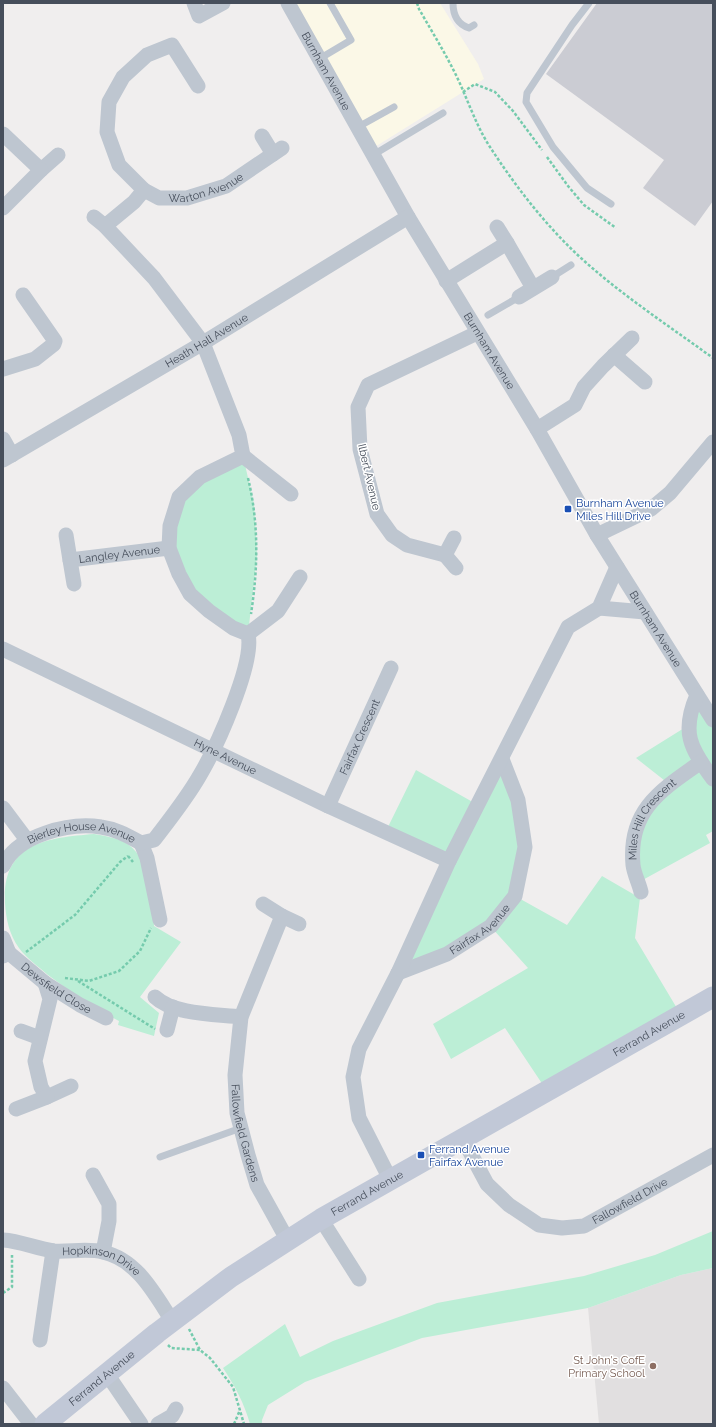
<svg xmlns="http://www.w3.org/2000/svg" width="716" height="1427" font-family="Raleway,sans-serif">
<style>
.commercial{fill:#fbf8e7}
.education{fill:#e1dfe0}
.green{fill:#bceed6}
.building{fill:#cbccd3}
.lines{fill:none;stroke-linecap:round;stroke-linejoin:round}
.path{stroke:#75cbad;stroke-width:2.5;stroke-dasharray:3 2;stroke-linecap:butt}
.lane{stroke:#bec6d0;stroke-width:7}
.street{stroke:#bec6d0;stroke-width:15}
.secondary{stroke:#c1c8d7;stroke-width:21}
.transit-dot{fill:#1a4fb4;stroke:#fff;stroke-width:1.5}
.education-dot{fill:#8d6e63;stroke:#fff;stroke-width:1.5}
.labels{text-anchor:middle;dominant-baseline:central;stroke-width:3;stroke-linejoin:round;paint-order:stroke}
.street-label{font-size:11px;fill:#464e5b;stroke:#fff}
.transit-label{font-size:11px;fill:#164399;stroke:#fff;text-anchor:start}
.education-label{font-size:11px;fill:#785e54;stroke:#fff;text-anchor:end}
</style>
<rect width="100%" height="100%" fill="#f0eeee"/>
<path class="commercial" d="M288,3H440L478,64L484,79L370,150Z"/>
<path class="education" d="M713,1268V1424H599L588,1308L681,1275Z"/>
<path class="green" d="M243,456L254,504L257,555L248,634L190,594L170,526L179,497Z
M693,704L713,720V831L706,835L710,843L639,882L635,833L669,784L636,758L689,725Z
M502,759L525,847L515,896L567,925L602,876L640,898L635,938L681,1015L547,1091L505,1028L451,1059L433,1024L528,968L491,927L398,973L449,861L386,831L416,770L478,805Z
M94,834C105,836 119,838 129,845C150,861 154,902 154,926L181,942L140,997L159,1013L154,1036L118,1025L119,1021C93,1008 71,992 48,975C38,966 27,959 19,948C9,934 6,919 5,903C2,843 46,838 94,834Z
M713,1231V1268L681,1275L588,1308L422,1338L305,1382L268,1405L262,1420V1424H250C244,1403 235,1386 223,1368L285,1324L300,1357L333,1341L437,1303L584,1276L655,1255Z"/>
<path class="building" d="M597,3H713V201L695,226L643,188L664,160L546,74Z"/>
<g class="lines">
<path class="path" d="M417,3L419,9C431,30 444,51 455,73C467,97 475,124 490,147C516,187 546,226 582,259C623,296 669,326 713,358
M463,92L475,84L495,92L513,111L542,150
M547,157L568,186L584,205L616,228
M248,478C259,524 258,568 251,614
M128,856L133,862
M26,952L75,915L120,862L128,856
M65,978L89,981L119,971L140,951L151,928
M78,981L155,1029
M3,1293L12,1287V1255
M189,1329L200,1350L210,1358L233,1387L244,1424
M168,1345L171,1348L200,1350
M234,1424L240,1410"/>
<path class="lane" d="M453,3C453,15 457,24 469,28L474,25
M589,3L572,25L527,93L526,102L553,147L587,188L611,204
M319,59L351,40L330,3
M358,127L394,107
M373,155L443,113
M552,277L571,265
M488,315L519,297
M160,1157L241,1128"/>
<g class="street">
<path d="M194,3L199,16L223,3"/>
<path id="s1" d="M288,3L408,217L537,429L597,535L713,720"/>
<path id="s2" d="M198,86L172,45L147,55L123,77L109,102L107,132L119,165L144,190L159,198H187L226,186L282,148"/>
<path d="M3,134L41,170L58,155"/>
<path d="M262,136L273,154"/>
<path d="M3,208L41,170"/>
<path d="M105,226L134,202L144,190"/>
<path d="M497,227L507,243"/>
<path d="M446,281L507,243L533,288"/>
<path d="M519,297L552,277"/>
<path d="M614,355L645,382"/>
<path d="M3,369L35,359L54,344L55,341L23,295"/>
<path d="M537,429L575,405L584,387L603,366L632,338"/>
<path d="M3,439L12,455"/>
<path d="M243,456L291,494"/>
<path id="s3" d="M3,460L203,343L408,217"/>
<path id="s4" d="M66,535L70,560L169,548"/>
<path d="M597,535L651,509L670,493L713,442"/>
<path d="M454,538L445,555L407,545L392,535L377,514L360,449L358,407L368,385L477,333"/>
<path d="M445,555L456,568"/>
<path d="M70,560L74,584"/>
<path d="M599,608L645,612"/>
<path d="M248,634L278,611L300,577"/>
<path id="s5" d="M3,649L328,806L449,861"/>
<path d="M697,695C681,732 690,748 713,779"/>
<path id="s6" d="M328,806L391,668"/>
<path d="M3,808L27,840"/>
<path d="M141,843L147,858L160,920"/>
<path id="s7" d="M3,866C17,835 70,822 101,827C116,829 128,836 141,843L154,840C170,819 187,798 200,775C216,748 255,663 248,634L233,628L209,611L190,594L179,574L169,548L170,526L179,497L200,477L243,456L239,435L203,343L154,278L105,226L94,217"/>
<path id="s8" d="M641,892C639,883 634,874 633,865C628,810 661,790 701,762"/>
<path id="s9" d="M263,904L282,916L241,1017L235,1075L237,1113L248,1155L257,1185L288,1241"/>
<path d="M282,916L299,924"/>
<path d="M3,938L9,953L3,956"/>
<path id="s10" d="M9,953L45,983L80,1005L106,1018"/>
<path id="s11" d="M398,973L447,954L491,926L515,896L525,847L518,800L502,759"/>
<path d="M45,983L50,999L35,1061L41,1087L47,1097L71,1086"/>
<path d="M155,997C174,1015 216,1014 241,1017"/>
<path d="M167,1030L173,1007"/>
<path d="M21,1031L40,1038"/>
<path d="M16,1109L47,1097"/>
<path id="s12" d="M463,1139L487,1184L509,1205L539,1225L562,1228L584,1226L713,1155"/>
<path d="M93,1175L109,1204V1221L103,1252"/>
<path d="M391,1181L359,1118L353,1077L359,1049L398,973L449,861L568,627L599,608L617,567"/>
<path d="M321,1219L359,1279"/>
<path id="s13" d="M3,1240C21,1241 37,1249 54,1251C70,1252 88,1248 103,1252C138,1260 155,1295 173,1322"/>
<path d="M40,1340L53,1251"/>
<path d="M107,1374L141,1424"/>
<path d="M3,1388L31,1424"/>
<path d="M158,1424L172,1416L176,1409"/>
</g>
<path class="secondary" id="s14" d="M45,1424L157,1333L231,1277L321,1219L713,997"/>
</g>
<g class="transit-dot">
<rect x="564" y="505" width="8" height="8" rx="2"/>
<rect x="417" y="1151" width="8" height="8" rx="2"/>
</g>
<circle class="education-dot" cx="653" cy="1366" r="4"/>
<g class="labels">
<g class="street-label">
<text stroke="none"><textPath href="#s1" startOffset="78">Burnham Avenue</textPath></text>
<text stroke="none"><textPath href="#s2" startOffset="303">Warton Avenue</textPath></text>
<text stroke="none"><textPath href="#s3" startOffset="236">Heath Hall Avenue</textPath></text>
<text stroke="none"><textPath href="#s1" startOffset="402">Burnham Avenue</textPath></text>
<text transform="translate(369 477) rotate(77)">Ilbert Avenue</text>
<text stroke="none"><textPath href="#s4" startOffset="75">Langley Avenue</textPath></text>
<text stroke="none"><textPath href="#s1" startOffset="726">Burnham Avenue</textPath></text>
<text stroke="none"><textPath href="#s6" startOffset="76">Fairfax Crescent</textPath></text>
<text stroke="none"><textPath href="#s5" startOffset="247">Hyne Avenue</textPath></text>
<text stroke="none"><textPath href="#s8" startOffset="80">Miles Hill Crescent</textPath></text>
<text stroke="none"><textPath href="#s7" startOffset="92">Bierley House Avenue</textPath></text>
<text stroke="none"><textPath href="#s11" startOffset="94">Fairfax Avenue</textPath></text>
<text stroke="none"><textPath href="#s10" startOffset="59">Dewsfield Close</textPath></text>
<text stroke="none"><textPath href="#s14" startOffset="721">Ferrand Avenue</textPath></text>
<text stroke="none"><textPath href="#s9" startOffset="249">Fallowfield Gardens</textPath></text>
<text stroke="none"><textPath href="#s14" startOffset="397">Ferrand Avenue</textPath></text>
<text stroke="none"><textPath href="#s12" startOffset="215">Fallowfield Drive</textPath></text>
<text stroke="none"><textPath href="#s13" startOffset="102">Hopkinson Drive</textPath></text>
<text stroke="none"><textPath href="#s14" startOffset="73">Ferrand Avenue</textPath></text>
</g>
<g class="transit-label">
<text x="576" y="503">Burnham Avenue<tspan x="576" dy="13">Miles Hill Drive</tspan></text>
<text x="429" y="1149">Ferrand Avenue<tspan x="429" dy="13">Fairfax Avenue</tspan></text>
</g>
<g class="education-label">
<text x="645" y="1360">St John's CofE<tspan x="645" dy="13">Primary School</tspan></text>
</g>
</g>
<rect width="716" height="1427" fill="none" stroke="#464e5b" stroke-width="8"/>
</svg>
